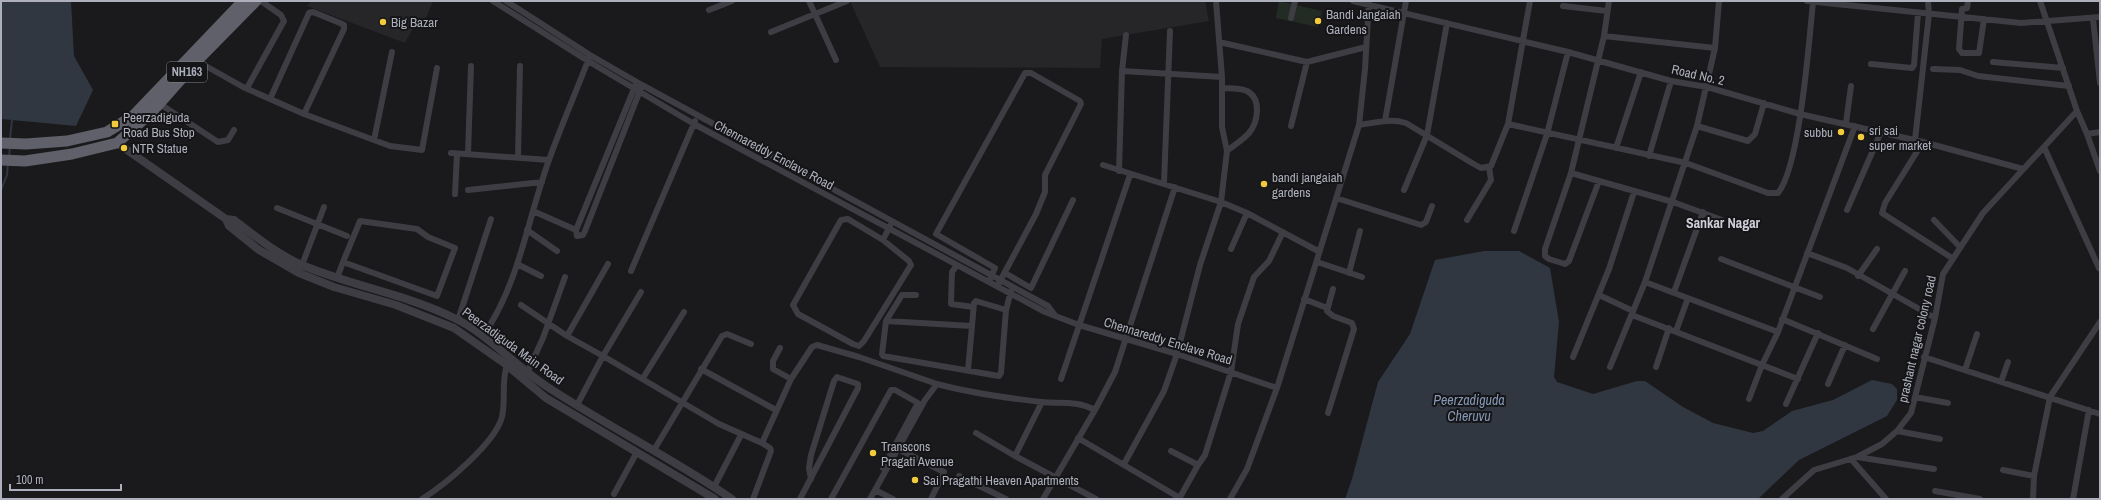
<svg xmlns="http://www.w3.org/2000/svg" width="2101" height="500" font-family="'Archivo Narrow',sans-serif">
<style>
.built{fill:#262629}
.green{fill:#222b24}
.water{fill:#303741}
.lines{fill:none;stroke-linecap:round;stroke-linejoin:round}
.stream{stroke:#303741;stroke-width:2}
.minor{stroke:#3d3d43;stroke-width:6}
.tertiary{stroke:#3d3d43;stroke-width:8}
.trunk{stroke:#5f6069;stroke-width:11}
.poi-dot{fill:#f1ca3e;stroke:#151517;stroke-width:1.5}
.labels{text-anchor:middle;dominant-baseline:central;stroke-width:4;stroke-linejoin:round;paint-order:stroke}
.shield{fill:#151517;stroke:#7f828a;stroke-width:1}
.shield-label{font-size:12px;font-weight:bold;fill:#adb0bc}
.poi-label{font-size:13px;fill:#adb0bc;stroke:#151517;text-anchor:start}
.street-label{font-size:13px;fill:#adb0bc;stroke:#151517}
.neighbourhood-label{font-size:14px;font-weight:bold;fill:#cecfd8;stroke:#151517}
.water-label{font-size:14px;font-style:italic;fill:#8599b6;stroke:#151517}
</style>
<rect width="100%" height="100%" fill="#1a1a1c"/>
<path class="built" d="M311,1H433L424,23L417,21L405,43L307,6Z
M850,1H1205L1209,21L1102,39L1100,68L880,67Z"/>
<path class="green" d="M1279,1L1322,11L1318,27L1276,18Z"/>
<path class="water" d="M1,1H71L74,56L93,90L76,126L1,119Z
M1484,251H1519L1550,268L1559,322L1554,377L1557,382L1593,394L1637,381H1645L1683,407L1713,423L1753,433L1763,431L1792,411L1833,400L1872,380L1892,384L1897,389V400L1887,416L1799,460L1758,499H1345L1352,479L1378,382L1410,334L1435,260Z"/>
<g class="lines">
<path class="stream" d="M10,139L12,120
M9,157L10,147
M1,190L7,175L8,163"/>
<path class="minor" d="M493,1L588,61L694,124L1045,312L1079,325L1177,354L1277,388
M506,1L590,55L642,85L1048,306L1054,314
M809,1L836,60
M1216,1L1222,77
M1353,1L1568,52L1671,81L1707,87L1800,114L1923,142L2023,169
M1807,1L2021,23L2100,17
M1968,1L1967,8L1962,9L1959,49L1962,53H1979L1984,19
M2040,1L2077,111L2087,134L2100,171
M1563,6L1607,11
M709,10L732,1
M1291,18L1295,1
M2093,19L2100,83
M771,32L847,1
M1604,36L1715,48
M1219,42L1307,62L1366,47
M197,61L243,87L304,114L390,146L422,150L437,68
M1993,62L2063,68
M1871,64L1912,68L1914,65L1918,13
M1933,69L1960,70L1978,76L2069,86
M1122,71L1222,77V127L1227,151L1221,202L1200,265L1177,354L1164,391L1124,464
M636,84L576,230L577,236L583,235L585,231L641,88
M247,88L284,21L281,15L261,1
M1222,88C1230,88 1240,88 1247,91C1262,99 1258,122 1249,133C1243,140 1234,145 1227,151
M270,99L309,13L313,12L340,23L344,25V29L304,114
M160,104L218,142L228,140L234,130
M1385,121L1406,1
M1846,123L1851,86
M1508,124L1686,163L1768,193H1778C1800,166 1809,41 1813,2
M1359,125C1374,123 1390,118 1406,123L1472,163L1481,168L1491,166L1508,124L1530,1
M1291,126L1307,62
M1697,126L1748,141L1755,134L1764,103
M2087,134L2100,132
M374,140L392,52
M1915,140L1929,14L1928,1
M1923,142L1885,203L1882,213L1952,258
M2044,147L2099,268
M1616,148L1641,72
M451,153L549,160
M468,154L471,66
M1649,156L1671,81
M518,157L520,66
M1103,165L1221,202L1247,213L1318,251
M1119,171L1122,71L1126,35
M1571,173L1673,202L1722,220
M1599,181L1569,261L1565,264L1549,259L1545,256V249L1571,173L1604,36L1609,1
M1164,183L1170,31
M468,190L542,182
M1404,190L1427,135L1447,23
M455,194L457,154
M1336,198L1421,225L1426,222L1432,206
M277,208L347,236
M1847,210L1881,132
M533,211L576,230
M1467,220L1491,180L1489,167
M1934,220L1960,247
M527,230L557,251
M1514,231L1547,134L1568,52
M883,240L909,261L911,265L864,341L859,346L853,344L798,314L793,305L841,220L848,219L883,240L890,226
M1231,249L1247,213
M1807,253L1847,268L1935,318
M1721,259L1820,297
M1317,262L1362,277
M517,264L541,276
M957,265L952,272L951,304L973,307
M631,271L695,121
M299,273L324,207
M1005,273L1031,288L1073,200
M1349,273L1360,231
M1858,276L1877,249
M337,278L343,262L437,296L455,248L428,237L417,229L360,221L343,262
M990,279L995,268L936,234L1025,73H1031L1080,101L1081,104L1045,175V192L1036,214L999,283
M1645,282L1778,332
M1674,292L1703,212
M916,295H902L886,321L972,326L974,303L976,301L1006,310L1011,291
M1599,295L1633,311
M1304,299L1327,308
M521,305L567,336L603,356L641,292
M1632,315L1798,379
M1782,319L1877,359
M458,320L491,219
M886,321L882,354L883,356L999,376L1001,373L1006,310
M1873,329L1905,271
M1676,331L1688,298
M483,336C520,282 527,220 549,160C561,126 576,92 589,58
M567,336L608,264
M780,348L773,361V369L791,379
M1573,357L1609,269L1634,192
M1924,357L2100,414
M1610,367L1645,282L1697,126L1715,48L1719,1
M1656,367L1669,328
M701,369L776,410
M968,370L972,326
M1965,370L1977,334
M527,373L543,338L565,277
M643,378L684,312
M1061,379L1130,175
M2001,382L2008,362
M1828,384L1845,345
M1915,397L1948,403
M1749,399L1762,365L1778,332L1855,126
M1042,402L1015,456L1096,499
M1786,404L1818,333
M577,405L603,356L719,424L762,443
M1328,413L1354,329L1352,323L1333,316L1327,311L1333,289
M1897,431L1940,439
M976,433L1015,456
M1078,438L1180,498
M898,449L944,472L931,499
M654,450L722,336L727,334L751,344
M1171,451L1198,465L1179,499
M1857,457L1934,469
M1851,459L1886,499
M1198,465L1205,455L1231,372L1238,324L1254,277L1269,261L1283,232
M2003,470L2034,476
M959,476L1006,499
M714,487L741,435
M875,490L893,499
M1935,491L1980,499
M614,494L637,452
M422,499C446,484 495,443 502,417C506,400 501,382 507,365
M753,499L771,451L770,448L762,443L791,379L812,347L817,345L859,357L937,384
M800,499L858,388V384L837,377L834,381L811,455L809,468L811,479
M831,499L891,390H895L918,403L883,468
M870,499L925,400L937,384C970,393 1007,398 1041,402C1061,404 1076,400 1095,410
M1043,499L1095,410L1115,372L1175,187
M1230,499L1247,469L1277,388L1359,125L1365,69L1369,1
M1782,499L1814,470L1857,457L1882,444L1897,431L1911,413L1935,318L1943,274L1983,213L2077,111
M2033,499L2034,476L2050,397L2100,322
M2073,499L2089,410"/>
<path class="tertiary" d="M117,143L226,219
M715,499L546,398L504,363L454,328L396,305L334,287L299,273L259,250L229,226L226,219L234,220C256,237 277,254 302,265C352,286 405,294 454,318C488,334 514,365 546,386C607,426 672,458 732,499"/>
<path class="trunk" d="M1,143L26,144L67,141L107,132L133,116L243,1
M1,160L25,161L72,154L117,143L151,113L197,61L256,1"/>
</g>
<g class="poi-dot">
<circle cx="1318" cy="21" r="4"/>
<circle cx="383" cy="22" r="4"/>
<rect x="111" y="120" width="8" height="8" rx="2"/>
<circle cx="1841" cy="132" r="4"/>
<circle cx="1861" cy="137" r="4"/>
<circle cx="124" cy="148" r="4"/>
<circle cx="1264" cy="184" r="4"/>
<circle cx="873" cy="453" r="4"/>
<circle cx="915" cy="480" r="4"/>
</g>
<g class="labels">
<rect class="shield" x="167" y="62" width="40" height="20" rx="3"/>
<g class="shield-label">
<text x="187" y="72">NH163</text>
</g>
<g class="poi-label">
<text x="1326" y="14">Bandi Jangaiah<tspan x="1326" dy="15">Gardens</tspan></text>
<text x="391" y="22">Big Bazar</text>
<text x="123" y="117">Peerzadiguda<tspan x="123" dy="15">Road Bus Stop</tspan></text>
<text x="1869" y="130">sri sai<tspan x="1869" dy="15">super market</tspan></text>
<text x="1833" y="132" text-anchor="end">subbu</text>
<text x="132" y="148">NTR Statue</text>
<text x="1272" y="177">bandi jangaiah<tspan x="1272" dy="15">gardens</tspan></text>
<text x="881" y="446">Transcons<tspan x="881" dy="15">Pragati Avenue</tspan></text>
<text x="923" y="480">Sai Pragathi Heaven Apartments</text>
</g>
<g class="street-label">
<text transform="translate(1698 75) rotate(13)">Road No. 2</text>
<text transform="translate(774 155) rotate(28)">Chennareddy Enclave Road</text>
<text transform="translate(1917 339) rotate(-77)">prashant nagar colony road</text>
<text transform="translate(1168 341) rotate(17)">Chennareddy Enclave Road</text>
<text transform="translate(513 346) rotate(36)">Peerzadiguda Main Road</text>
</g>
<g class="neighbourhood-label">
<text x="1723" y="223">Sankar Nagar</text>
</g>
<g class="water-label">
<text x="1469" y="400">Peerzadiguda<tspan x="1469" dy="16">Cheruvu</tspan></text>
</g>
</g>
<rect width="2101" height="500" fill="none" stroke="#adb0bc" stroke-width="4"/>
<path d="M10 484v6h111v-6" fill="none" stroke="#adb0bc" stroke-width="2"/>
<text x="16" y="484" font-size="12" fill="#adb0bc" stroke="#151517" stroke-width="3" paint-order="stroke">100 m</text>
</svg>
